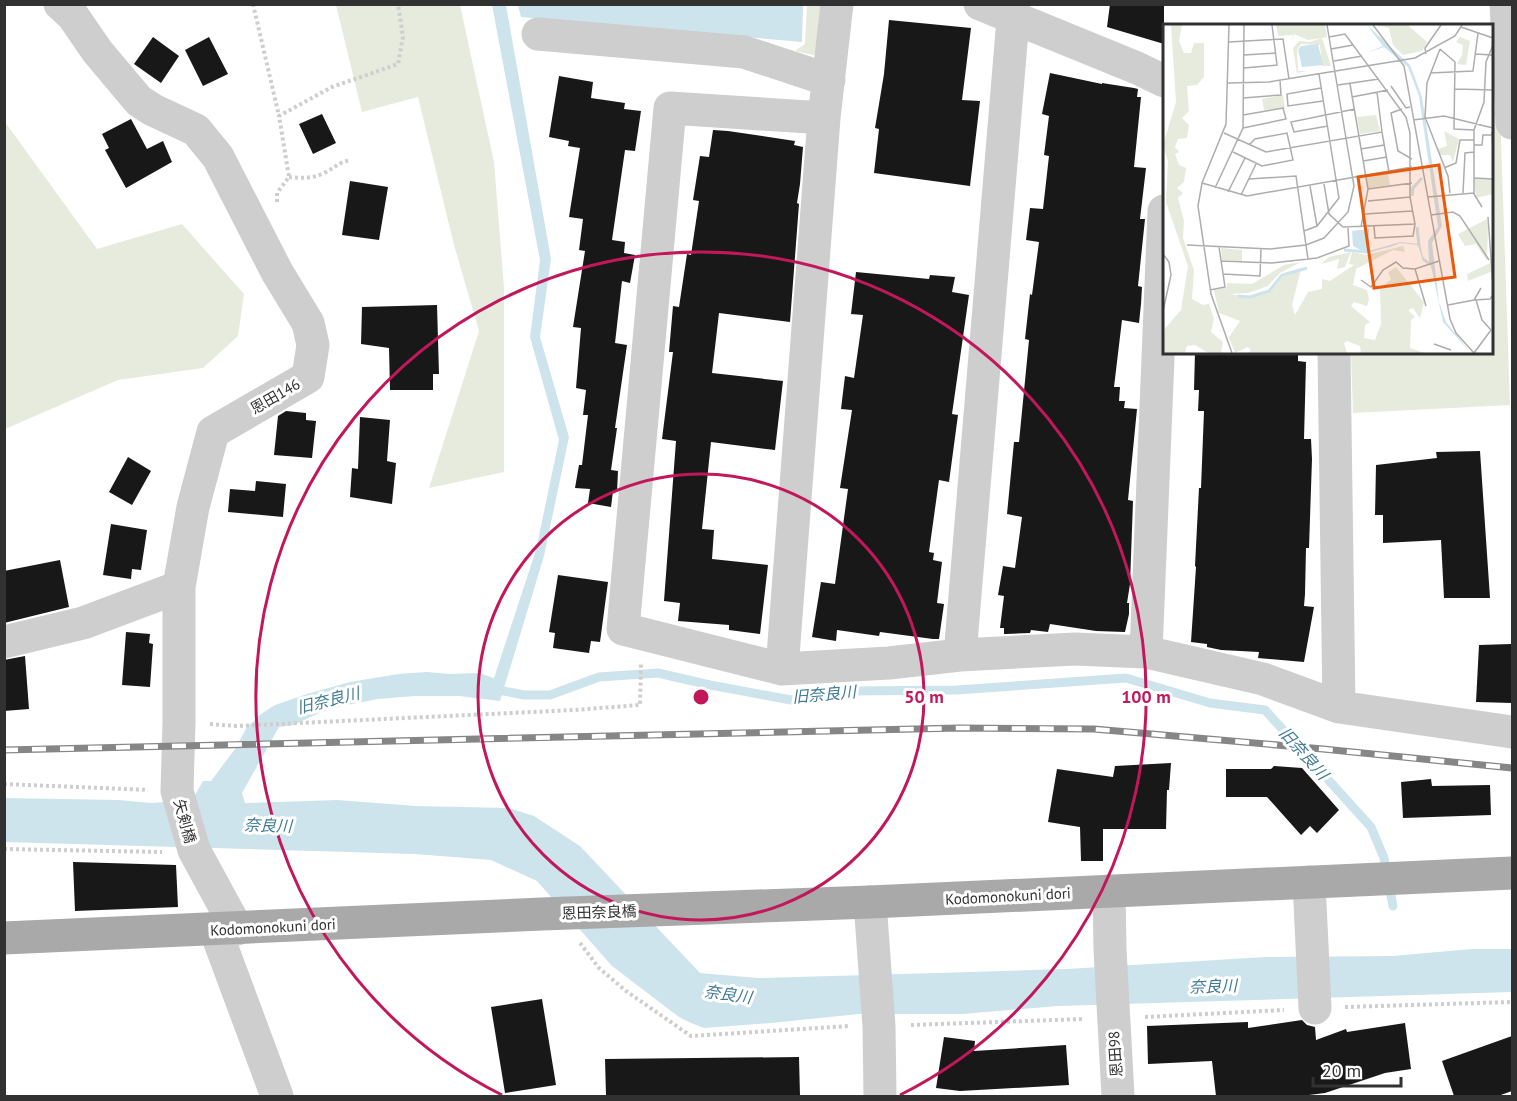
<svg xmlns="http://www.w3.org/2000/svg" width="1517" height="1101" font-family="'PT Sans','Noto Sans JP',sans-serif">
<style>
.green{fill:#e6ebdd}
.water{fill:#cde4ed}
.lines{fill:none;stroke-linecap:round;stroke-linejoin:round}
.stream{stroke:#cde4ed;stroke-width:9}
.building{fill:#181818}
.path{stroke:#cecece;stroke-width:4;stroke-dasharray:3 3;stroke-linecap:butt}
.minor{stroke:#cecece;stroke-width:33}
.major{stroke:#a9a9a9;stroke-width:33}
.rail-casing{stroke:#868686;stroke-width:7}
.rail{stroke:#fff;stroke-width:4.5;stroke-dasharray:14;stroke-linecap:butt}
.ring{fill:none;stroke:#c2185b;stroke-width:3}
.labels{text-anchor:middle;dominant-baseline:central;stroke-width:6;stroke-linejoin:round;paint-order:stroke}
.street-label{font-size:15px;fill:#313131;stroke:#fff}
.water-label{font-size:16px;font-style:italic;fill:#3f7b94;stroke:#fff}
.inset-river{fill:none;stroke:#cde4ed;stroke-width:3}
.inset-road{fill:none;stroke:#adadad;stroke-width:1.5}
.view{fill:#e8590c;fill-opacity:0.15;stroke:#e8590c;stroke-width:3}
.inset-edge{fill:none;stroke:#313131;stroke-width:3}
.centre{fill:#c2185b;stroke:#fff;stroke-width:3}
.ring-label{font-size:18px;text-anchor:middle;font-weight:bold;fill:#c2185b;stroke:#fff;stroke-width:6;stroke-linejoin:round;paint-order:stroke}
</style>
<rect width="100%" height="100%" fill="#fff"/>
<path class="green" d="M336,5H460L494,162L504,288V472L429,488L479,331L454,245L418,97L362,112Z
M807,5H824L818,56L795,51L805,44Z
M1492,110H1500L1510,405L1353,413L1351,353L1492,352Z
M5,122L97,249L182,224L244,294L238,336L203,368L118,380L5,429Z"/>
<path class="water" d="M492,5H506L551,259L540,337L569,437L544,556L500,701L459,696H415L378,699L342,706L321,712L294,725L279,727L242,793L245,803L337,800L416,806L509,808L534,816L580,846L700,973L758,978L937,973L1067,969L1266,957L1392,956L1472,949H1512V992L1058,1006L963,1014H859L771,1023L704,1028L691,1023L679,1017L612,966L537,881L491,860L415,854L5,842V798L119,800L151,803L192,800L203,781H211L235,749L247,727L261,714L275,705L307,694L350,682L398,674L427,672L450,674L479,673L494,678L536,550L559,440L530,337L540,260Z
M518,5H803L802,42L521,17Z"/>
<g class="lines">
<path class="stream" d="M493,689L524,695H550L599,677L658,673L710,685L791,700L854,691L957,690L1126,678L1210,703L1265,710L1371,827L1384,858L1393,906"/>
</g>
<path class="building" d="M1110,4H1164V44L1107,27Z
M889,20L971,28L962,100L980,101L970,186L874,173L879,129L875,128L884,74Z
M153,37L179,56L161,83L134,64Z
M209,37L228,74L203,86L185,50Z
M1050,73L1102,84V83L1134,88L1138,89L1137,97H1141L1134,167L1146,168L1140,219H1145L1138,286L1142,287L1141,304L1139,323L1122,320L1114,387H1120L1119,401H1125L1124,408L1137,409L1128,500L1133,501L1130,584L1127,603H1129V614L1125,632L1096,631L1050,624L1048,632L1031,630L1030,633L1006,634H1004V628H1000L1004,596L998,595L1003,566L1015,568L1022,517L1007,514L1014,442H1019L1029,340L1025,339L1030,294L1032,295L1039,242L1026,240L1030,208L1043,209L1049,156L1044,155L1049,116L1042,114Z
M559,76L593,82L591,98L625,103L624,109L641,111L635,151L625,150L612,240L625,242L624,253L635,255L630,283L622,281L615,343L627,345L615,428H617L611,470L618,471L617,492L613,491L611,507L588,503L590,489L575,488L579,465H582L588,415H583L586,390L576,388L581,328L573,327L585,251L579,250L583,219L569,217L580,148L568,146L569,141L549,137Z
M322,114L336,143L313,154L299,124Z
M131,119L147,149L163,141L172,162L126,188L105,150L109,148L102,134Z
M713,130L728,131L795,141L794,145L803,147L800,184L797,203L799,204L790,322L719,313L712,373L783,381L775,450L711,442L702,529L714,530L712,559L768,565L760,634L729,630V625L678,621L680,603L664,601L676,441L662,439L673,352H669L673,306L679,307L687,254L691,255L699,201L693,200L700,156L709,157Z
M350,181L388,187L379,240L342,235Z
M856,272L929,279L930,275L955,277L952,292L969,295L952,414L958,415L949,482L939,480L929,552L934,553L933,560L942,562L937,603L944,604L939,639H933L880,632L879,636L837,630L836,641L812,637L821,582L835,584L848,489L840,488L852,410L841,409L845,376L854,378L863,315L851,314Z
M437,305L439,374H433V390H390L389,348L361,344L362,307Z
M1195,352H1298V361L1306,362L1304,439H1311L1312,459L1309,548H1306L1305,594L1304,606L1314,607L1304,662L1258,658L1259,652L1221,650L1207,647V644L1191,642L1196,567L1195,566L1199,488H1201L1204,411H1198L1199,390H1194Z
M286,411L306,413V420L316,421L312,458L274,455L278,416Z
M360,417L390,420L387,461L396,463L392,504L350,497L352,468L358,469Z
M1480,451L1490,598H1444L1441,540L1383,543V515H1375L1376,465L1437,458L1436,452Z
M128,457L151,471L132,505L109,492Z
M256,481L286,484L283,517L228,512L230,489L255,491Z
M111,524L147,530L141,570L132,569L131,579L103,575Z
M60,560L69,607L4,623V571Z
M558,575L608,582L600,642L591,641L589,653L553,648L555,633L549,632Z
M126,632L150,634L149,643L153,644L150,687L122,685Z
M1511,644L1512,703L1476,702L1479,645Z
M25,656L29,709L4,711V660Z
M1171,763L1169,790H1167L1166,829H1103V861H1081L1080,827L1048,822L1057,769L1113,777L1115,766Z
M1274,766L1302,768L1339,810L1317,833L1310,826L1301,835L1267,797H1226V769H1271Z
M1431,779L1432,786L1490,785L1491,815L1403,818L1401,782Z
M73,862L176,865L178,907L75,911Z
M542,999L556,1085L505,1093L491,1007Z
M1302,1020L1307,1025L1315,1027L1316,1040L1346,1029L1347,1032L1405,1023L1411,1069L1385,1073L1325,1093L1301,1096H1216L1212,1061L1148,1064L1147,1026L1248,1022V1028Z
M1512,1036V1091L1498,1096H1454L1442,1061Z
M944,1037L975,1041L974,1051L1066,1045L1069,1085L960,1091L936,1088Z
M799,1057L800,1096H606L605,1059Z"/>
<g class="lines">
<path class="path" d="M253,4L279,116
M289,177C301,178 313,179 324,173C335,168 337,163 350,160
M277,202V193L289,177L279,116L332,87L398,64L403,37L398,4
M210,724L236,726L574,710L640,705L641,664
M4,784L148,790
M4,849L162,852
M580,943L599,968L626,991L691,1036L849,1026
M1345,1007L1512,1002
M1145,1017L1284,1010
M911,1025L1083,1019"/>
<path class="minor" d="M60,4L73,16L97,51L139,101L153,110L196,130L218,157L277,272L308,323L313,345L308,377L213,432L193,507L179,587V722L177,791L194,850L237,929
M837,4L824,118L782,669L889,663L960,655L1075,649L1146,652L1263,679L1339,707L1512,732
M980,4L1137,68L1164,81
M1506,4L1512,123
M538,34L744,52L829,80
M1334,352L1339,707
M4,642L83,623L179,587
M1146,652L1164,211
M960,655L1013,19
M782,669L623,629L670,108L824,118
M1309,882L1315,1008
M1109,891L1110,949L1118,1096
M870,902L879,1026L880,1096
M215,929L277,1096"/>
<path class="major" d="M4,938L542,914L870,902L1512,873"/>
<defs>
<path id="rail" d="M4,750L870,730L959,728L1094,729L1323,749L1512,768"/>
</defs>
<use href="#rail" class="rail-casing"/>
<use href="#rail" class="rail"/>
</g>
<g class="ring">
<circle cx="701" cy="697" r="223"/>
<path d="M502 1095A445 445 0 1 1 900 1095"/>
</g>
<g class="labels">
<g class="street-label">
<text transform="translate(275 396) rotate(-30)">恩田146</text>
<text transform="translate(185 821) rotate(75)">矢剣橋</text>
<text transform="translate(1008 896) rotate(-3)">Kodomonokuni dori</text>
<text transform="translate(599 912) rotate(-2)">恩田奈良橋</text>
<text transform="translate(273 927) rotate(-3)">Kodomonokuni dori</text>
<text transform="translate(1115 1054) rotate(-94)">恩田98</text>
</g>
<g class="water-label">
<text transform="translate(824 694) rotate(-5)">旧奈良川</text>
<text transform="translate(328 700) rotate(-14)">旧奈良川</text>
<text transform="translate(1304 753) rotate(48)">旧奈良川</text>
<text transform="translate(268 825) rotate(2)">奈良川</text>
<text transform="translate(1213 986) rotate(-2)">奈良川</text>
<text transform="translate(728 994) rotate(8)">奈良川</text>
</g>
</g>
<g transform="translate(1163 24)">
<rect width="330" height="330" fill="#fff"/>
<path d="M8,1H19L16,17L21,29H28L31,19H41V53L34,61L24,62L26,87L19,94L26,101L24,114L15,115L12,123L16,128L12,130L16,141L23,144L21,158L14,164L20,169L15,174L21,197L20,214L31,246L29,275L40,281L46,280L51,295L48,308L60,318L58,329H45L32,321L24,322L22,329H0V307L18,286L25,242L3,178L5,137L0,121L13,78ZM113,1H162L164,13L159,14L168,42H159L157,21L138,20L134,26L135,47H144L134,49L130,24L136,17L147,18L159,14L145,16L131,10L129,19L130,11L115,12ZM214,1H245L264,18L259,27L240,31L230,21L226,4ZM297,13L307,17L303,41L294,40L299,31L300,21L293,18ZM120,71L122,85L101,86L99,75ZM213,91L217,107L197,110L194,93ZM281,107L296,115L290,138L287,131H277L274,125L284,122ZM225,149L227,161L205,164L203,153ZM311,154L330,155V170L313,174ZM324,195L325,201L324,237L313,220L302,222L295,210ZM327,219L330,247L305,257L304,250L327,239ZM240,222L242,228L230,226L193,245L190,261L204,266L206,275L204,282L191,278L188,282L207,298L202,301L201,314L212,316L218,300L217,265L228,255L225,248L233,243L261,278L257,294L250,284L245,286L252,293L248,296L247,324L261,329H198L197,322L184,317L181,319L184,329H83L88,327L85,323L72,329L66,313L77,297L56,289L51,266L64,263V259L89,260L121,241L138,238L117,249L105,262L85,269L66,270L89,273L107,267L122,249L138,245L129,281L132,291L145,268L159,265V255L167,257L191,241L186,240L189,228L204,231ZM58,224L79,226V237L59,236ZM188,228L182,243L174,245L176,235L158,240L166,233Z" fill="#e6ebdd"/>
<path d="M204,1L247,41L259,73L279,202L269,219L276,278L283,298L308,329L280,298L268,242L260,237L255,221L237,219L230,222L203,229L190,222L189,207L206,205V227L237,218L257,220L260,233L266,238L265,217L275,203L256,72L245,43L221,23L203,29L220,22ZM155,20L160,41L139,43L135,26L138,22Z" fill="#cde4ed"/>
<path class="inset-river" d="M249,172L250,164L259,154M254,203L256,222M181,226L204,228M75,272L87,273L106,267L119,251L144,244"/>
<path class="inset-road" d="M66,1L63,100L39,159L35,182L48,270L69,329M210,1L241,42L287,295L293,309L311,329M298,3L330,14M66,18L120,15L126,55M168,25L190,21M277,25L264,59L262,93L285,152L287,169M277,25L292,38L291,105L311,106M263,30L262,24L278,1M312,30L330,31M81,31L113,29M171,37L199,32M81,44L114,41L109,1M267,49L310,47L315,9M65,59L106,58L252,34L292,12L299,1M187,60L205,165L198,203M175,61L216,55M228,62L243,84L247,83M158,64L124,70L125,82L160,77M292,65L330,66M214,68L219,108M189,73L225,66M80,74L118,71L117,56M239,85L228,89L235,127L249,135M250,96L281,92L330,104M165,102L131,108L128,98L192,85M80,104L123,95L120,84L80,91M329,108L330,128M61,109L103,128L219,108L226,148M311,121H319L320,111H329M198,125L221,121M70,128L99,142L130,136L124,109L92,115L86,121M200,137L224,133M281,144L293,139L297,116H311M311,154L330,155M86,155L133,152L145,235M39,159L84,172L249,143M161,160L166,190L180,203L252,200L247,173V109L243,93L182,10L166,13M147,162L154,202M52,164L80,104L81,1M205,165L249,159M65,168L82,134M300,169L302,129L311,128M78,171L93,140M265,173L311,169M205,177L247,173M319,183L311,170V106L321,78L323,38L330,21M202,190L249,187M268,191L290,188L297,192L326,236M325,193L330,262M211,202L212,214L250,212L252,200M141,207L154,202L176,174L156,50M24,221L107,225L143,221L161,214L185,188L191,162L164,1M0,230L6,238L8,251L0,287M58,237L109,239L154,234L186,222L185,204M252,245L263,282M60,250L97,252L98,225M198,256L208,263L220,246L233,238L240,244L252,245L276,237M47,266L62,263L56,223M311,276L327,275L330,271M313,276L319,296L328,306M285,281L311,276L318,264M271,320L288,326M311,329L328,306"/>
<path class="view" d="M276,141L292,253L211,264L195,153Z"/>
<rect width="330" height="330" class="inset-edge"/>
</g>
<circle cx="701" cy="697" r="9" class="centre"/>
<g class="ring-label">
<text x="924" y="703">50 m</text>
<text x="1146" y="703">100 m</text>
</g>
<rect width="1517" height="1101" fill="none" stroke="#313131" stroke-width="12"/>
<path d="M1313 1077v9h88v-9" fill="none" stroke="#313131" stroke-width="3"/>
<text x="1322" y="1077" font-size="18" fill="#313131" stroke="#ffffff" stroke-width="4.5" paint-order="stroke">20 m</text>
</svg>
